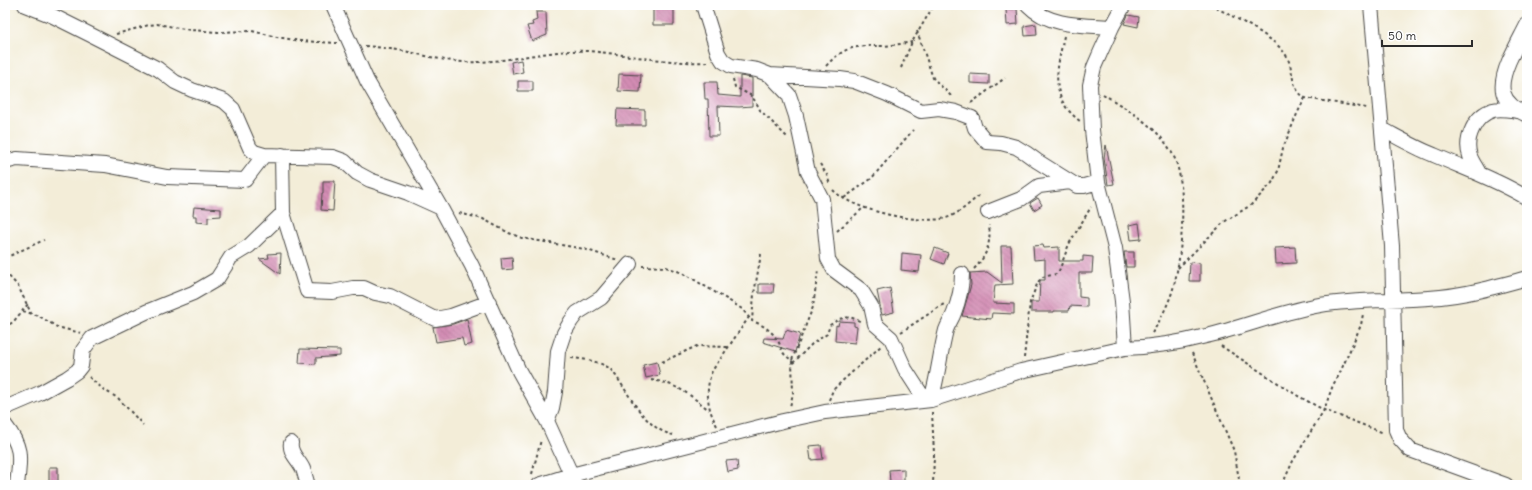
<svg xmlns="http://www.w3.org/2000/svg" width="1532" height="490" font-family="Delius,sans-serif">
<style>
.building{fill:url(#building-back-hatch)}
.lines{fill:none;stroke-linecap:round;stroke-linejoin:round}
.street-casing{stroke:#494845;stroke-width:16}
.path{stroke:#494845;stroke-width:2;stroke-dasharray:3 3;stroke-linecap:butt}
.street{stroke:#fff;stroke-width:14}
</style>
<defs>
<pattern id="building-back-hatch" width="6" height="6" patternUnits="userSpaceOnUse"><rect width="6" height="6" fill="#d38cb4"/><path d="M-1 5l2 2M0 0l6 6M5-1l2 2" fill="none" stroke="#ab7393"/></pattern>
</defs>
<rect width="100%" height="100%" fill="#fff"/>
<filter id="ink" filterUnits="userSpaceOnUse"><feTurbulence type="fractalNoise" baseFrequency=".025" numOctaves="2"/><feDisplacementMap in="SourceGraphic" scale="8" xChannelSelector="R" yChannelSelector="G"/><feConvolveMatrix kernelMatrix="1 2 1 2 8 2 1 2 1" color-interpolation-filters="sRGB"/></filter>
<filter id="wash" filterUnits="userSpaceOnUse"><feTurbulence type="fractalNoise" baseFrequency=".012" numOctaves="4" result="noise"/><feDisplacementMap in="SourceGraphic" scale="16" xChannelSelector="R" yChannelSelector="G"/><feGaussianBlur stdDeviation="0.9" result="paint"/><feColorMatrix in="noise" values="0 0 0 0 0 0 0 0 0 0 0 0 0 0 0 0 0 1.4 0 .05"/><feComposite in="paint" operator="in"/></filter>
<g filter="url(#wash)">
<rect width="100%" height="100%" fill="#f3edd8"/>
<g id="blocks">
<path class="building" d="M653,5H674V25H653Z
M1006,9H1017L1018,24L1007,25Z
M536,12H546L547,35L532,41L527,26L533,25L532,22L537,20Z
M1128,15L1139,17L1138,27L1124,24Z
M1036,24L1037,35L1025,36L1024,26Z
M521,60L523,72L513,74L511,62Z
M619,74L641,75L640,92L618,91Z
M970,74L989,75V84L970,83Z
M740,76L752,78V106L739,107L718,106L719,136H709L708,99H705L704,82H717L718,95L740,97Z
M518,81H533V91H518Z
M617,109L645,110V125H616Z
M1106,145L1114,184L1108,185L1104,158Z
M323,181H335L333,211L321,210L322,193H323Z
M1038,198L1042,205L1034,210L1030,203Z
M194,207L221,209V216L208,217V223L196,222V216H193Z
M1139,223L1141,239L1131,240L1129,225Z
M1043,245L1044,248L1059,247V261H1083V256L1093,257L1092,273H1079V297L1087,298V307L1070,306L1069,311H1054V312H1031V302H1039L1040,280H1045V259L1034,260L1033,246Z
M1001,246H1011L1013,284L995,285L993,303L1014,304V314L992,313L991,319L962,316L971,285L970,273L987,272L1002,283Z
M1295,247L1296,263L1276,264L1275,248Z
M935,248L948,253L944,264L931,259Z
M1124,252H1134V267H1126Z
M281,253L280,274L259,259L269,258L268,254Z
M902,253L921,255L919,272L901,270Z
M512,257L513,269L502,270L501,258Z
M1190,262L1200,263V281H1189Z
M759,284H774L773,293H759Z
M890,288L894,312L882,315L877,291Z
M467,319L472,344L464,346L462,338L436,342L433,327L453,324Z
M839,321L854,322V326L857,327L855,343L835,341L836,325L838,326Z
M786,330L800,334L795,352L763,342L764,338L783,339Z
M300,349L340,350V356L316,358V364L299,363Z
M657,362L660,375L646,378L643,365Z
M821,445L823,459L811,460L809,446Z
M737,460L738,470L728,472L726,461Z
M49,467H58V482H49Z
M904,469V481L890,482L889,470Z"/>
</g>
</g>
<g filter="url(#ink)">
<use href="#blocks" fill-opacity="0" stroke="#494845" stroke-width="1"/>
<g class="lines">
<defs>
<path id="street" d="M25,5L53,16L91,35L158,69L175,82L192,90L224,101L233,109L250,148L254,152L264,155L333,157L344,161L357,173L370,180L408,193L439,207
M333,5L367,81L442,210L472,266L519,371L547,421L576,485
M703,5L718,53L723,61L731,66L757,70L770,75L840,79L854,81L887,94L921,111L939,109L956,112L972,118L975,128L987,142L1001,143L1016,147L1026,153L1037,161L1077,186H1084L1098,182
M1028,5C1049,27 1084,25 1112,27
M1124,5L1112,27L1101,51L1094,67L1090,85L1092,130L1098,182L1115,248L1122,301L1125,348
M1371,5L1392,246L1396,430L1400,439L1410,450L1506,485
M1527,25C1521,37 1515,48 1509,61C1498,87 1499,102 1527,115
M770,75L789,95L796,116L808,172L822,199L828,259L834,270L861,290L871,306L875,324L891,338L905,369L925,400
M1382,129C1399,138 1416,148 1434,155C1466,169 1498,180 1527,198
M5,162L17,159L105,165L167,177L245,180L264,155
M1479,173C1476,167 1472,162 1470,156C1464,139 1475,115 1493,110C1501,108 1510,110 1518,111
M988,212L1021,199L1039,186L1070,182
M283,213L307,291L332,292L353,288H364L375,293L390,296L435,319L451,316L489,302
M931,400C938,377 940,353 946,330C948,324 952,319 954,313C959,300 962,287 962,274
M5,408L40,393L67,378L77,371L81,366L83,350L92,338L146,312L193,293L217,279L231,257L249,246L283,213L282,155
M547,421L552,408L555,392L558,351L564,333L571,321L577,313L601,298L630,264
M5,425C23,448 20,458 17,485
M291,443C289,453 299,460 303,469C305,474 306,480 308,485
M539,485L571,475L783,421L825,412L931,400L1021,371L1125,348C1152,347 1179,343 1206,336C1245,327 1280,312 1320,305C1356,299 1393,301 1429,298C1463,296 1495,287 1527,278"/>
</defs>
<use href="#street" class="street-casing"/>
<path class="path" d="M1211,5C1231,16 1277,37 1287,57C1295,73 1289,86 1305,98L1367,108
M917,31L933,78L952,97
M116,34L149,25L157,24L190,30L218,32L252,31L277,37L300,41L337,43
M1064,36C1057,70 1048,97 1080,121
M365,46C378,47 391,49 404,51C424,55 442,61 464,62C505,64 546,49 587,51C628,54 667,64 708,62
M826,66C845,45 857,46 883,46C893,45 902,44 912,42
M901,68L912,42L934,5
M733,79L735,87L750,95L756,102L760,110L787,137
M1103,94C1128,110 1159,127 1173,155C1189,184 1182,267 1170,298C1165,310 1159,323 1152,333
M971,103L1005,78
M820,164L827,175L830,185
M833,190C851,210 920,225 946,218C959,214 971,202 981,194
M844,198L871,179L913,130
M459,213L483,219L509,233L522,238L584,249L618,260
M837,231L862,209
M761,254L754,294L752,321C761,324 771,330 776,338C784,348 778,352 792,360L793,393L790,407
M5,258L44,240
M642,266L666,267L683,273L733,303L742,309L752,321
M1178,268L1224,222L1251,205L1272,183L1278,171L1283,148L1297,114L1305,98
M974,269C987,256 991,243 989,225
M5,272L18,286L31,313
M23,311L39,316L57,327L81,333
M5,328L14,321L28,304
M901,332L944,304
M1221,346L1298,396L1324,410L1384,433
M1192,353L1234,451L1240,485
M571,358C584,359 598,361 609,368C615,373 619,381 624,388C636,407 650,430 673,435
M1024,358L1030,302L1038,282L1043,277L1056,274L1059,271L1069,244L1091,207
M792,360L813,307L818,270
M662,362L697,346L728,347
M793,363L812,344L827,334L830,325L839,319L850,317L862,322
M89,377L104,390L118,398L143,425
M651,380C676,383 690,395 709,410
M829,400L833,390L838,385L881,346
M932,412L934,454L933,485
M717,426C707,408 705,390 712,371L749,317
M532,474L541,440
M1282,485L1293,461L1324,410L1333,385L1339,375L1361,325L1363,314"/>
<use href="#street" class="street"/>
</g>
</g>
<rect width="1532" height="490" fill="none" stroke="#fff" stroke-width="20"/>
<path d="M1382 40v6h90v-6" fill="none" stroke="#2b2b2b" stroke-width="2"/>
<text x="1388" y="40" font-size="12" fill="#2b2b2b" stroke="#ffffff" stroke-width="3" paint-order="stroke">50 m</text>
</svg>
